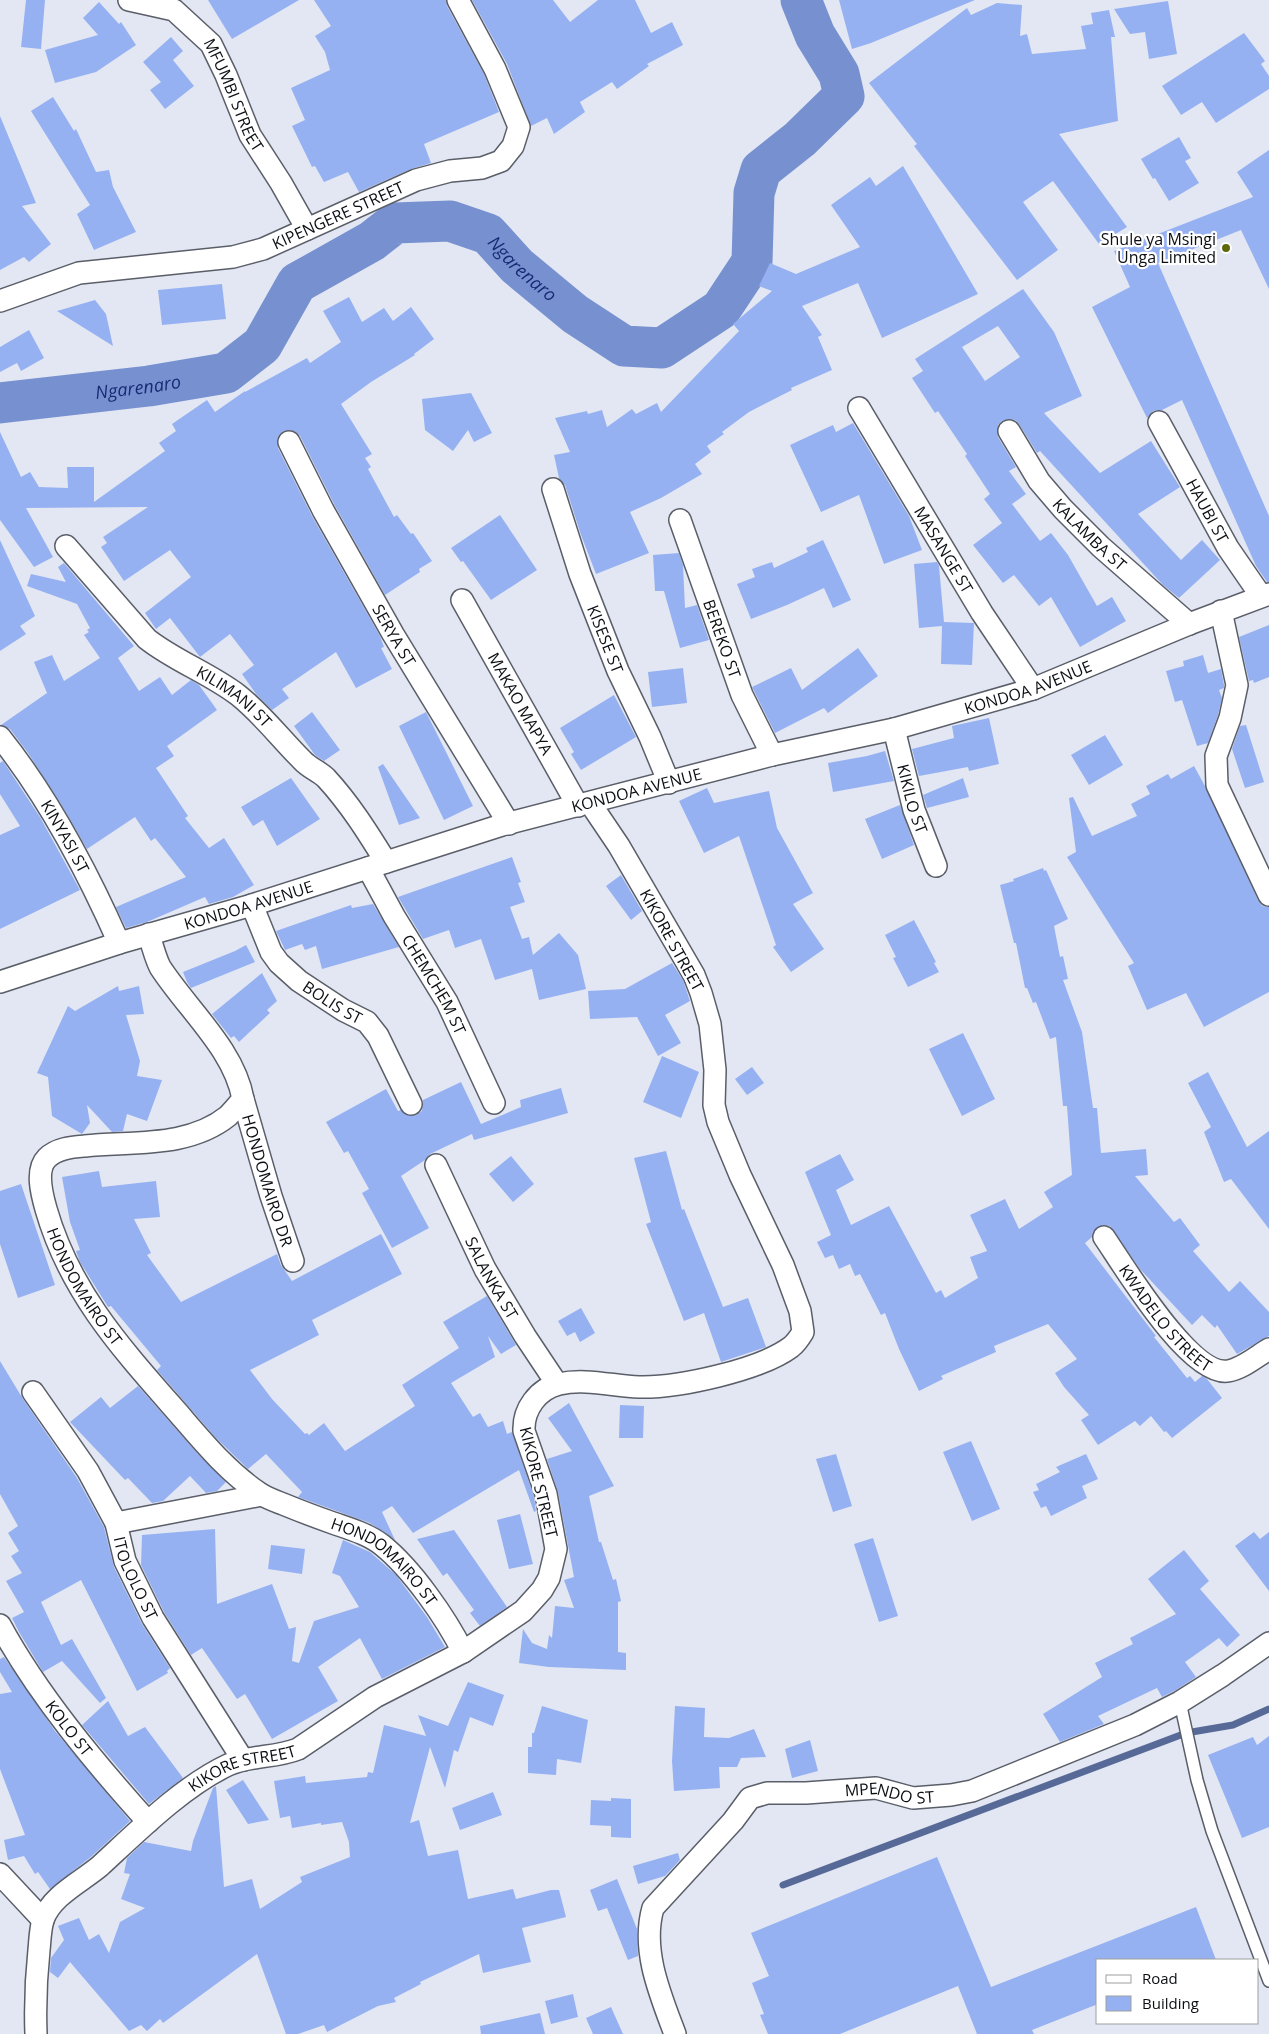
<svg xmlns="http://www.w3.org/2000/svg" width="1269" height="2034" font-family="'Open Sans',sans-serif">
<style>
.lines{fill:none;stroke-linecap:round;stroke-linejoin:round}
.stream{stroke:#576a97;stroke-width:7}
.river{stroke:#7791d0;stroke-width:41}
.building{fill:#96b1f2;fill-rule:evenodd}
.lane-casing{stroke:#5a5e68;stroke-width:14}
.street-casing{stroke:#5a5e68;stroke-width:24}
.lane{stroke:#fff;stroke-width:11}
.street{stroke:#fff;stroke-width:21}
.poi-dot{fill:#5d680c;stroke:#fff;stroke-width:2}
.labels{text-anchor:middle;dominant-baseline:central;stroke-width:4.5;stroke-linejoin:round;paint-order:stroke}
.street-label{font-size:16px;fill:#0c0e12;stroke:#fff}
.poi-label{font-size:16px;fill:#0c0e12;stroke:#fff;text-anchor:end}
.water-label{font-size:18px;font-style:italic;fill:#172b74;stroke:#fff}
</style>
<rect width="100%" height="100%" fill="#e2e7f3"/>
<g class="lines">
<path class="stream" d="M783,1885L1186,1733L1233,1725L1269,1709"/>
<path class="river" id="s1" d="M0,403L149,386L226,373L262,345L297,283L372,241L395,223L450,221L488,234L517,266L575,314L624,346L662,348L721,309L752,262L754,193L761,170L800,139L844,96L839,74L815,35L801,0"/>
</g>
<path class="building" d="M26,0H45L41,49L21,47Z
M208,0H299L232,39Z
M314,0H446L447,6L484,74L499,112L424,144L431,163L411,169L359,192L348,172L324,182L315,166L312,167L292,126L305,120L291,88L330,70L325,52L315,36L331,26Z
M472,0H553L570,22L598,0H635L651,33L672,22L683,45L647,64L649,66L617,89L612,82L580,102L585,112L554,134L547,118L531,126L507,64Z
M839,0H975L871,43L852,49Z
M1168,1L1177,54L1149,59L1145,32L1130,34L1114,9Z
M99,2L119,24L121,22L136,45L96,72L55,83L45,50L98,35L83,18Z
M997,3L1022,5L1020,36L1027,34L1032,54L1086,49L1081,26L1093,24L1091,13L1109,10L1115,37H1111L1118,121L1059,134L1127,227L1099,244L1053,181L1023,202L1058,250L1017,280L914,146L917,144L869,83L967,8L971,15Z
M1244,33L1265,61L1261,64L1269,76V89L1216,123L1202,102L1181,115L1162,86Z
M171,37L183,51L173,60L194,86L165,109L150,90L161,82L143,62Z
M53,97L74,131L76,129L96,172L109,170L113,187L136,232L94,250L77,214L90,205L31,111Z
M0,116L36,203L22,206L51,244L29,262L24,257L0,270Z
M1179,137L1191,158L1185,161L1199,183L1169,201L1155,178L1153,179L1141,159Z
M1269,150V289L1241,230L1158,263L1269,516V582H1267L1256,566L1182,400L1162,410L1153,411L1147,418L1092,307L1130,287L1114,251L1253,197L1237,172Z
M903,166L978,294L882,338L858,283L802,306L822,335L818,337L832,370L791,388L792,390L749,412L722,432L724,434L707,446L711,452L695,464L702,474L661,498L630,512L649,553L596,574L581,535L565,485L559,478L554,455L570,452L555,418L587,411L588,414L602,410L607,427L632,409L636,414L657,403L661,412L739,331L733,324L772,291L759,286L770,263L796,274L860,247L831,205L870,177L876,186Z
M222,284L226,319L162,325L158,290Z
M1023,289L1054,332L1082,396L1044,413L1100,473L1151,441L1180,487L1138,514L1181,560L1202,540L1220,560L1179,598L1163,585L1040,451L1037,453L1019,424L1015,420L1009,419L1002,421L998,425V437L1016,467L1009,471L1026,494L1012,504L1040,541L1051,533L1068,555L1097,606L1112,597L1126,621L1080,647L1051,597L1039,606L1014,575L1003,583L973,545L1002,523L984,499L990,494L965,456L967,454L938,411L935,413L912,378L923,371L915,359L954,334L957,340L954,334ZM998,326L1020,357L985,381L962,347Z
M349,297L362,322L384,308L393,321L411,307L434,339L414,354L415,355L371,382L341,404L372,454L365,458L371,467L368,469L394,517L397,515L411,534L413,533L432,561L419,569L420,572L385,595L334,504L300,436L296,432L290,430L284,431L279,435L277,441L278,448L312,516L380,636L384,647L381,648L392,669L356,688L336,652L282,689L289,698L272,710L256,694L242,674L254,665L230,634L200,657L170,618L156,629L145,613L191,577L170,550L124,581L101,547L107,543L103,537L148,507L26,508L53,557L34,567L0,520V432L21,477L30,472L39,487L68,488L67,467H94V502L165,451L159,443L176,431L172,424L207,400L215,412L245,391V392L307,358L310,363L341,342L323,311Z
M95,300L106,314L113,346L57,311Z
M29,330L44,358L21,371L17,363L0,372V347Z
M471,393L492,433L474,442L468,430L453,451L425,430L422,399Z
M853,423L909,516L922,550L884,564L859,495L821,512L790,445L833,425L836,432Z
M500,515L537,570L491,600L463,561L461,562L451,548Z
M0,540L35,616L20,626L26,634L0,651Z
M823,540L851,600L833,608L824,588L787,605L751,619L737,584L755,577L752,569L772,562L774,568L808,552L806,548Z
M679,553L683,565L685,608L697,605L709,640L680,648L664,591H655L653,555Z
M937,562L939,566L944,622L974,623L972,665L941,664L942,626L919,628L914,564Z
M64,563L134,646L118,658L139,691L160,677L172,695L191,680L199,685L217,710L167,746L174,756L156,768L188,816L185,818L209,848L224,838L254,885L233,897L209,904L205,897L147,922L126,928L116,907L186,877L155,838L151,841L135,817L87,849L61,804L28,753L10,729L1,725L47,693L34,662L52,655L64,681L100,658L84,635L89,632L87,630L90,628L77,604L27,586L31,574L66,582L58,567Z
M1269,625V677L1254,683L1253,680L1249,681L1239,637Z
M858,648L878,676L828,713L824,708L775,733L752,687L791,668L802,690Z
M1203,655L1208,673L1221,669L1224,685V688L1219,690L1222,698L1218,715L1208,743L1197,746L1182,700L1175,702L1166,671L1184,666L1183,661Z
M683,668L687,703L652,707L648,672Z
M614,695L636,737L581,770L571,754L574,752L560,728Z
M312,712L340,750L324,761L315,755L294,726Z
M426,712L473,806L444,820L399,726Z
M989,718L999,764L969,771L968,767L919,776L912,749L954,738L952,726Z
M1246,725L1264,782L1245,788L1232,749L1240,726Z
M1105,735L1123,765L1089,785L1071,755Z
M885,751L894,781L833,792L828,763L867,756Z
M3,761L40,817L80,890L0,929V835L20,826L0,794V763Z
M383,764L420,818L399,825L378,767Z
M1194,766L1205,786L1258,900L1262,906L1269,907V992L1204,1027L1186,993L1147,1010L1128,966L1134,963L1067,857L1076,852L1069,798L1073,797L1092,836L1137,816L1131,804L1150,794L1146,786L1168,774L1171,779Z
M291,778L320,819L277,846L263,820L253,826L241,807Z
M963,778L969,797L927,808L923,795Z
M707,788L714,803L769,791L777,828L813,893L793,904L824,949L791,972L773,947L776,945L739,836L704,853L679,801Z
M900,805L914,845L882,859L865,819Z
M512,857L521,882L518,883L525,902L510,907L522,939L529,937L533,955L559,933L578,955L586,989L539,1000L532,969L495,980L481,939L455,948L449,930L423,939L398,897Z
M1043,868L1044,871L1046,870L1068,919L1054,926L1060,957L1063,956L1068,979L1063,980L1082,1032L1093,1108H1097L1101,1153L1146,1149L1148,1175L1135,1176L1174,1222L1180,1218L1200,1245L1193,1251L1229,1292L1240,1281L1269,1312V1336L1237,1354L1217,1325L1215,1328L1202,1315L1192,1325L1140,1269L1110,1226L1103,1225L1093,1231L1092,1237L1085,1243L1156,1336L1154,1337L1187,1378L1190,1376L1195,1382L1202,1376L1207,1379L1222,1398L1172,1438L1166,1431L1164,1432L1151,1416L1140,1426L1135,1421L1098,1445L1081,1420L1089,1415L1064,1387L1055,1373L1077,1359L1048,1324L994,1346L996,1352L941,1376L943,1379L919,1391L899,1349L885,1313L881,1315L860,1274L855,1276L850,1264L839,1269L833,1255L825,1258L817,1242L831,1235L805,1172L840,1154L854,1180L836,1190L851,1225L889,1206L936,1293L941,1290L945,1298L978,1278L970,1257L987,1251L970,1215L1005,1199L1019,1229L1053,1207L1044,1192L1072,1175L1067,1106H1063L1056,1037L1050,1039L1036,1002L1033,1003L1027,988H1025L1016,943H1014L1000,885L1014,881L1013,879Z
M621,875L642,911L631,920L606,886Z
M373,904L399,947L322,969L316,946L305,950L302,944L285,950L276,931L351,905L352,908Z
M914,920L936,962L934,963L939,972L908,987L893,958L896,957L885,935Z
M246,945L255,962L191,988L187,982L183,972L235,951Z
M672,963L683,980L690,1001L665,1015L681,1043L658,1056L637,1017L590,1019L588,991L625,989Z
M262,973L277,1001L267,1010L270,1013L239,1042L234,1036L231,1038L212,1014Z
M118,986L119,991L139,986L144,1014L126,1015L140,1061L137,1076L162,1080L147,1121L127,1114L123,1131L112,1132L87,1105L90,1123L82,1134L52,1116L48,1077L37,1073L68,1006L75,1011Z
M963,1033L995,1099L962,1116L929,1049Z
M662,1056L699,1072L681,1118L643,1102Z
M752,1067L764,1083L747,1095L735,1079Z
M1208,1072L1247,1147L1269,1131V1229L1231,1179L1224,1182L1204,1132L1211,1127L1188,1083Z
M461,1082L481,1124L521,1107L520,1100L561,1088L568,1113L474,1140L472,1134L430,1154L425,1160L401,1176L429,1228L392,1248L362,1193L369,1189L348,1151L344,1153L326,1122L386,1089L398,1111L401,1110L410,1116L416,1115L422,1111L423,1100Z
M666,1151L682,1210L684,1209L723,1307L748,1298L766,1347L721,1362L704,1313L684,1321L646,1224L651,1222L634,1158Z
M511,1156L534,1184L513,1202L489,1174Z
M99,1171L102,1187L156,1181L160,1217L134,1219L151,1253L147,1255L181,1302L277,1254L281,1265L292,1281L381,1234L402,1274L312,1320L319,1335L250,1370L272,1399L305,1434L307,1433L309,1435L324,1423L345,1451L415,1406L402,1385L459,1348L443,1322L487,1296L516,1345L501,1354L488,1336L495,1357L451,1383L473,1417L480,1413L488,1427L503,1421L507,1434L512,1432L534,1497L536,1511L534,1512L519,1470L413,1533L392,1506L382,1512L395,1540L370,1523L298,1497L302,1492L266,1454L248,1469L216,1438L157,1370L161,1366L111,1306L108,1307L80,1262L76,1251L80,1250L70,1222L62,1177Z
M21,1184L55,1285L18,1298L0,1244V1191Z
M581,1308L595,1333L580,1342L575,1332L567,1336L558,1321Z
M0,1361L23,1399L77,1478L104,1527L114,1567L142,1624L170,1668L167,1671L168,1673L137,1691L81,1580L41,1602L61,1645L72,1639L106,1698L100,1703L62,1661L43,1672L19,1632L12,1618L24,1612L6,1581L22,1573L11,1556L19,1551L8,1533L18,1526L0,1494Z
M138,1386L198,1454L226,1482L217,1491L206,1493L190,1476L163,1501L152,1503L128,1478L125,1480L70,1422L101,1397L110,1408Z
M569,1403L614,1486L589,1496L599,1542H601L613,1580L616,1579L621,1601L618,1602V1652L626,1653V1670L549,1667L519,1663L523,1629L532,1643L547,1649L549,1635L552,1638L555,1606L574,1608L564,1580L574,1577L558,1492L547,1459L572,1451L548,1418Z
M620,1405L644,1406L643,1438H619Z
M971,1441L1000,1509L972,1521L943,1452Z
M836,1454L852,1506L833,1512L816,1459Z
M1086,1454L1098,1479L1082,1486L1087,1498L1051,1516L1046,1506L1041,1508L1033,1492L1039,1490L1036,1484L1060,1472L1056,1467Z
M520,1514L533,1564L509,1569L497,1520Z
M215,1529L217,1604L272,1584L289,1629L296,1627L292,1661L299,1663L314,1621L359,1607L340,1576L332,1573L343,1540L370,1552L396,1575L427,1617L445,1647L382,1679L360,1638L318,1667L338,1701L272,1739L245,1694L237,1699L202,1648L191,1655L164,1612L141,1565L142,1535Z
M454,1530L507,1607L480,1626L470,1613L474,1610L447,1573L443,1576L417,1539Z
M1254,1532L1260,1539L1269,1532V1591L1235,1546Z
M873,1538L898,1616L879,1622L854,1544Z
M271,1545L305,1549L302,1574L268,1569Z
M1184,1550L1209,1581L1200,1589L1240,1635L1227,1647L1219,1638L1185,1662L1196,1677L1176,1690L1162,1697L1157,1688L1098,1716L1104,1724L1060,1742L1043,1714L1102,1677L1095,1663L1133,1644L1130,1638L1176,1614L1148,1579Z
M4,1657L55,1731L130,1821L92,1856L50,1889L38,1872L35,1874L24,1856L8,1860L4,1840L25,1835L0,1769V1694L12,1692L0,1672V1659Z
M468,1682L504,1695L493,1726L470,1717L458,1752L454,1750L445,1788L430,1747L410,1823L419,1820L428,1856L458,1850L468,1899L513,1889L516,1899L551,1890H559L566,1917L522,1928L531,1962L483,1973L479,1954L420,1982L421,1984L394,1998L396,2002L378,2006L327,2032L324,2025L298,2034H286L257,1954L163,2023L160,2019L147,2031L141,2025L129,2031L70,1962L58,1978L50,1972L51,1958L64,1940L58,1926L79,1918L89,1940L99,1934L109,1953L120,1922L145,1908L121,1899L130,1874L124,1873L127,1858L144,1842L191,1851L193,1841L213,1788L216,1786L224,1887L252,1879L260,1909L302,1882L300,1877L350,1857L349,1842L342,1822L321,1825V1823L292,1828L290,1816L280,1818L274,1781L305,1776L306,1783L367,1777L368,1772L373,1773L384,1725L426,1736L418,1715L448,1726Z
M108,1701L128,1736L145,1727L183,1778L149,1804L82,1725Z
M542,1706L588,1720L581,1763L557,1759L556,1775L528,1773V1747H532V1733H534Z
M675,1706L705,1708L704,1737L729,1738L754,1729L766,1757L741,1758L737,1767H719L720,1788L674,1791L672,1761Z
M1269,1736V1827L1242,1838L1208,1755L1253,1737L1257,1745Z
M810,1740L818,1771L792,1778L785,1749Z
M243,1780L269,1820L248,1824L226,1790Z
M493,1792L502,1815L460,1830L452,1808Z
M611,1798L631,1799V1838L611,1837V1826L590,1825L591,1800L611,1801Z
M678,1853L680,1860L665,1876L638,1884L633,1866Z
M937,1857L991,1987L1196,1907L1216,1960H1098V2004L1032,2030L1034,2034H977L958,1986L840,2034H768L760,2015L764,2014L752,1983L769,1976L751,1933Z
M617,1879L637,1929L638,1956L628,1960L607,1908L598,1911L590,1890Z
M573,1994L578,2017L551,2024L545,2001Z
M611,2007L623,2034H593L586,2018Z
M540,2013L545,2034H481L480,2026Z"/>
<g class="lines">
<defs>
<path id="lane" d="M1180,1702L1197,1780L1212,1831L1269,1981"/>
<g id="street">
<path id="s2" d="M129,0L174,10L211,44L226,75L250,135L281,183L307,229"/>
<path id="s3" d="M0,301L79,273L233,257L263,249L416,180L450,171L482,168L501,161L513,146L519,127L495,69L458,0"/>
<path id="s4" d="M859,408L982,613L1033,689"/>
<path id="s5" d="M1159,422L1228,548L1261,596"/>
<path id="s6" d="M1009,431L1039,481L1063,509L1101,547L1189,624"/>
<path id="s7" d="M289,442L323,510L393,634L509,824"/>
<path id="s8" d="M553,489L580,574L618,671L650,737L669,783"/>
<path id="s9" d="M680,520L742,695L772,755"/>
<path id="s10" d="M66,546L147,639C175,661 209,673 238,695C262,714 280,738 302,760C309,768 319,771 326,778C350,804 368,833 386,862"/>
<path id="s11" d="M462,600L578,806"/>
<path d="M1221,611L1237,685L1230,718L1216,756L1217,785L1269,895"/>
<path id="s12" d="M894,729L914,810L936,866"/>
<path id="s13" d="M0,737C48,797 88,873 119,943"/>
<path id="s14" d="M368,868L394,916L447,1002L494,1103"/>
<path id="s15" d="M252,905L271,952L279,963L299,981L343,1010L367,1022L378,1036L411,1104"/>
<path id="s16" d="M149,934C152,945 155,957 160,967C187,1009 234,1049 243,1099C238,1105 233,1111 228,1116C188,1148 133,1141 85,1146C73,1147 57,1148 47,1158C35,1170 42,1195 46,1209C70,1293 123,1350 179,1414C204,1443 227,1471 259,1493C266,1498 275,1501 283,1504C300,1511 316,1517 333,1523C350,1529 368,1534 382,1545C412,1569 446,1618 463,1652"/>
<path id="s17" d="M0,982L119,943L252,905L502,825L772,755L894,729L1033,689L1189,624L1269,594"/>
<path id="s18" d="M243,1099L271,1196L293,1261"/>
<path id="s19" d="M436,1165L485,1269L525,1336L557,1384"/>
<path id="s20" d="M1104,1237C1124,1266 1190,1377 1228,1371C1242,1369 1257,1356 1269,1349"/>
<path id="s21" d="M33,1392L88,1471L116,1523L125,1561L153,1618L243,1760"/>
<path d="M116,1523L262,1495"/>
<path id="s22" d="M0,1625C38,1695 95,1763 148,1822"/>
<path d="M0,1874L43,1920"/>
<path id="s23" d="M36,2034C35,2006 36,1978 39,1950C40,1941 40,1930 43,1920C51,1896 81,1882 100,1866C137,1832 183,1786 228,1765C250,1755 276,1758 298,1749L375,1697L463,1652L523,1611L542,1590L549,1578L556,1549L546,1494L524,1431C523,1409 538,1389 559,1384C585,1378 613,1386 639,1387C678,1388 760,1370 791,1347C796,1343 800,1337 803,1332L800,1311L783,1265L740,1175L718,1122L714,1105L715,1070L710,1024L701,993L694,975L619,846L590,803"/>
<path id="s24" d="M675,2034C660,1994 641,1950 653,1908L733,1821L750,1798L767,1793H806L876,1788L913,1798L951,1795L972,1791L1135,1725L1180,1702L1223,1675L1269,1643"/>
</g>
</defs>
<use href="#lane" class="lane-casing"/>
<use href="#street" class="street-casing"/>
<use href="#lane" class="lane"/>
<use href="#street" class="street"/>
</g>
<circle class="poi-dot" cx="1226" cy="248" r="5"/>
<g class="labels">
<g class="street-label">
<text stroke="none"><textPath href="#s2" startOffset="152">MFUMBI STREET</textPath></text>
<text stroke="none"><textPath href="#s3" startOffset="352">KIPENGERE STREET</textPath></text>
<text stroke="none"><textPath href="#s5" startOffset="101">HAUBI ST</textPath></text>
<text stroke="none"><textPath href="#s6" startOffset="132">KALAMBA ST</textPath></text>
<text stroke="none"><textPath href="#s4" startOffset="165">MASANGE ST</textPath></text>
<text stroke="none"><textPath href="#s7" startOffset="220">SERYA ST</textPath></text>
<text stroke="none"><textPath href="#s8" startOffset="159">KISESE ST</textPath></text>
<text stroke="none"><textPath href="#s9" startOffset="126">BEREKO ST</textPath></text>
<text stroke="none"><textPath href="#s17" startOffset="1070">KONDOA AVENUE</textPath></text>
<text stroke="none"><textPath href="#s10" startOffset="228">KILIMANI ST</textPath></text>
<text stroke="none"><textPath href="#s11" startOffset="119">MAKAO MAPYA</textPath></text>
<text stroke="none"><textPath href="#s17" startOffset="665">KONDOA AVENUE</textPath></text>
<text stroke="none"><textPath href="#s12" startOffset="72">KIKILO ST</textPath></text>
<text stroke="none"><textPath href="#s13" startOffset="119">KINYASI ST</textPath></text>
<text stroke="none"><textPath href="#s17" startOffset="260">KONDOA AVENUE</textPath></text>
<text transform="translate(672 940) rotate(61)">KIKORE STREET</text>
<text stroke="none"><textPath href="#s14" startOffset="134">CHEMCHEM ST</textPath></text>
<text stroke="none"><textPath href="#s15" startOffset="131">BOLIS ST</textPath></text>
<text stroke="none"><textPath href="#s18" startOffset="85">HONDOMAIRO DR</textPath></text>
<text stroke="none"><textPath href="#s19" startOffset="126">SALANKA ST</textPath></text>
<text stroke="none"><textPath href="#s16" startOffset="544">HONDOMAIRO ST</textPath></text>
<text stroke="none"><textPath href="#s20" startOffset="102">KWADELO STREET</textPath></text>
<text transform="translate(539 1482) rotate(76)">KIKORE STREET</text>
<text stroke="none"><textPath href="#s16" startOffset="962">HONDOMAIRO ST</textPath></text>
<text stroke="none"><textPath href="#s21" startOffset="214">ITOLOLO ST</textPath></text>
<text stroke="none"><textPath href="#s22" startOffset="124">KOLO ST</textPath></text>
<text stroke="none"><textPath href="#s23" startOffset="370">KIKORE STREET</textPath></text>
<text stroke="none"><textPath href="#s24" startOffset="418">MPENDO ST</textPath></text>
</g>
<g class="poi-label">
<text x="1216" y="239">Shule ya Msingi<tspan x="1216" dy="18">Unga Limited</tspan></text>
</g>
<g class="water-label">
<text stroke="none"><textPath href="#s1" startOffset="604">Ngarenaro</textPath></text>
<text stroke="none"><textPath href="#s1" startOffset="139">Ngarenaro</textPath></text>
</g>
</g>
<rect x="1096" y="1959" width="162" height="65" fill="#ffffff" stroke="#9e9fa0"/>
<rect x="1106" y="1975" width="25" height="8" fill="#ffffff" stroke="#9e9fa0"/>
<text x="1142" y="1984" font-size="15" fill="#0c0e12">Road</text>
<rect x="1106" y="1996" width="25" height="15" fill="#96b1f2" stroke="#9e9fa0"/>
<text x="1142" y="2009" font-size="15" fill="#0c0e12">Building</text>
</svg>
